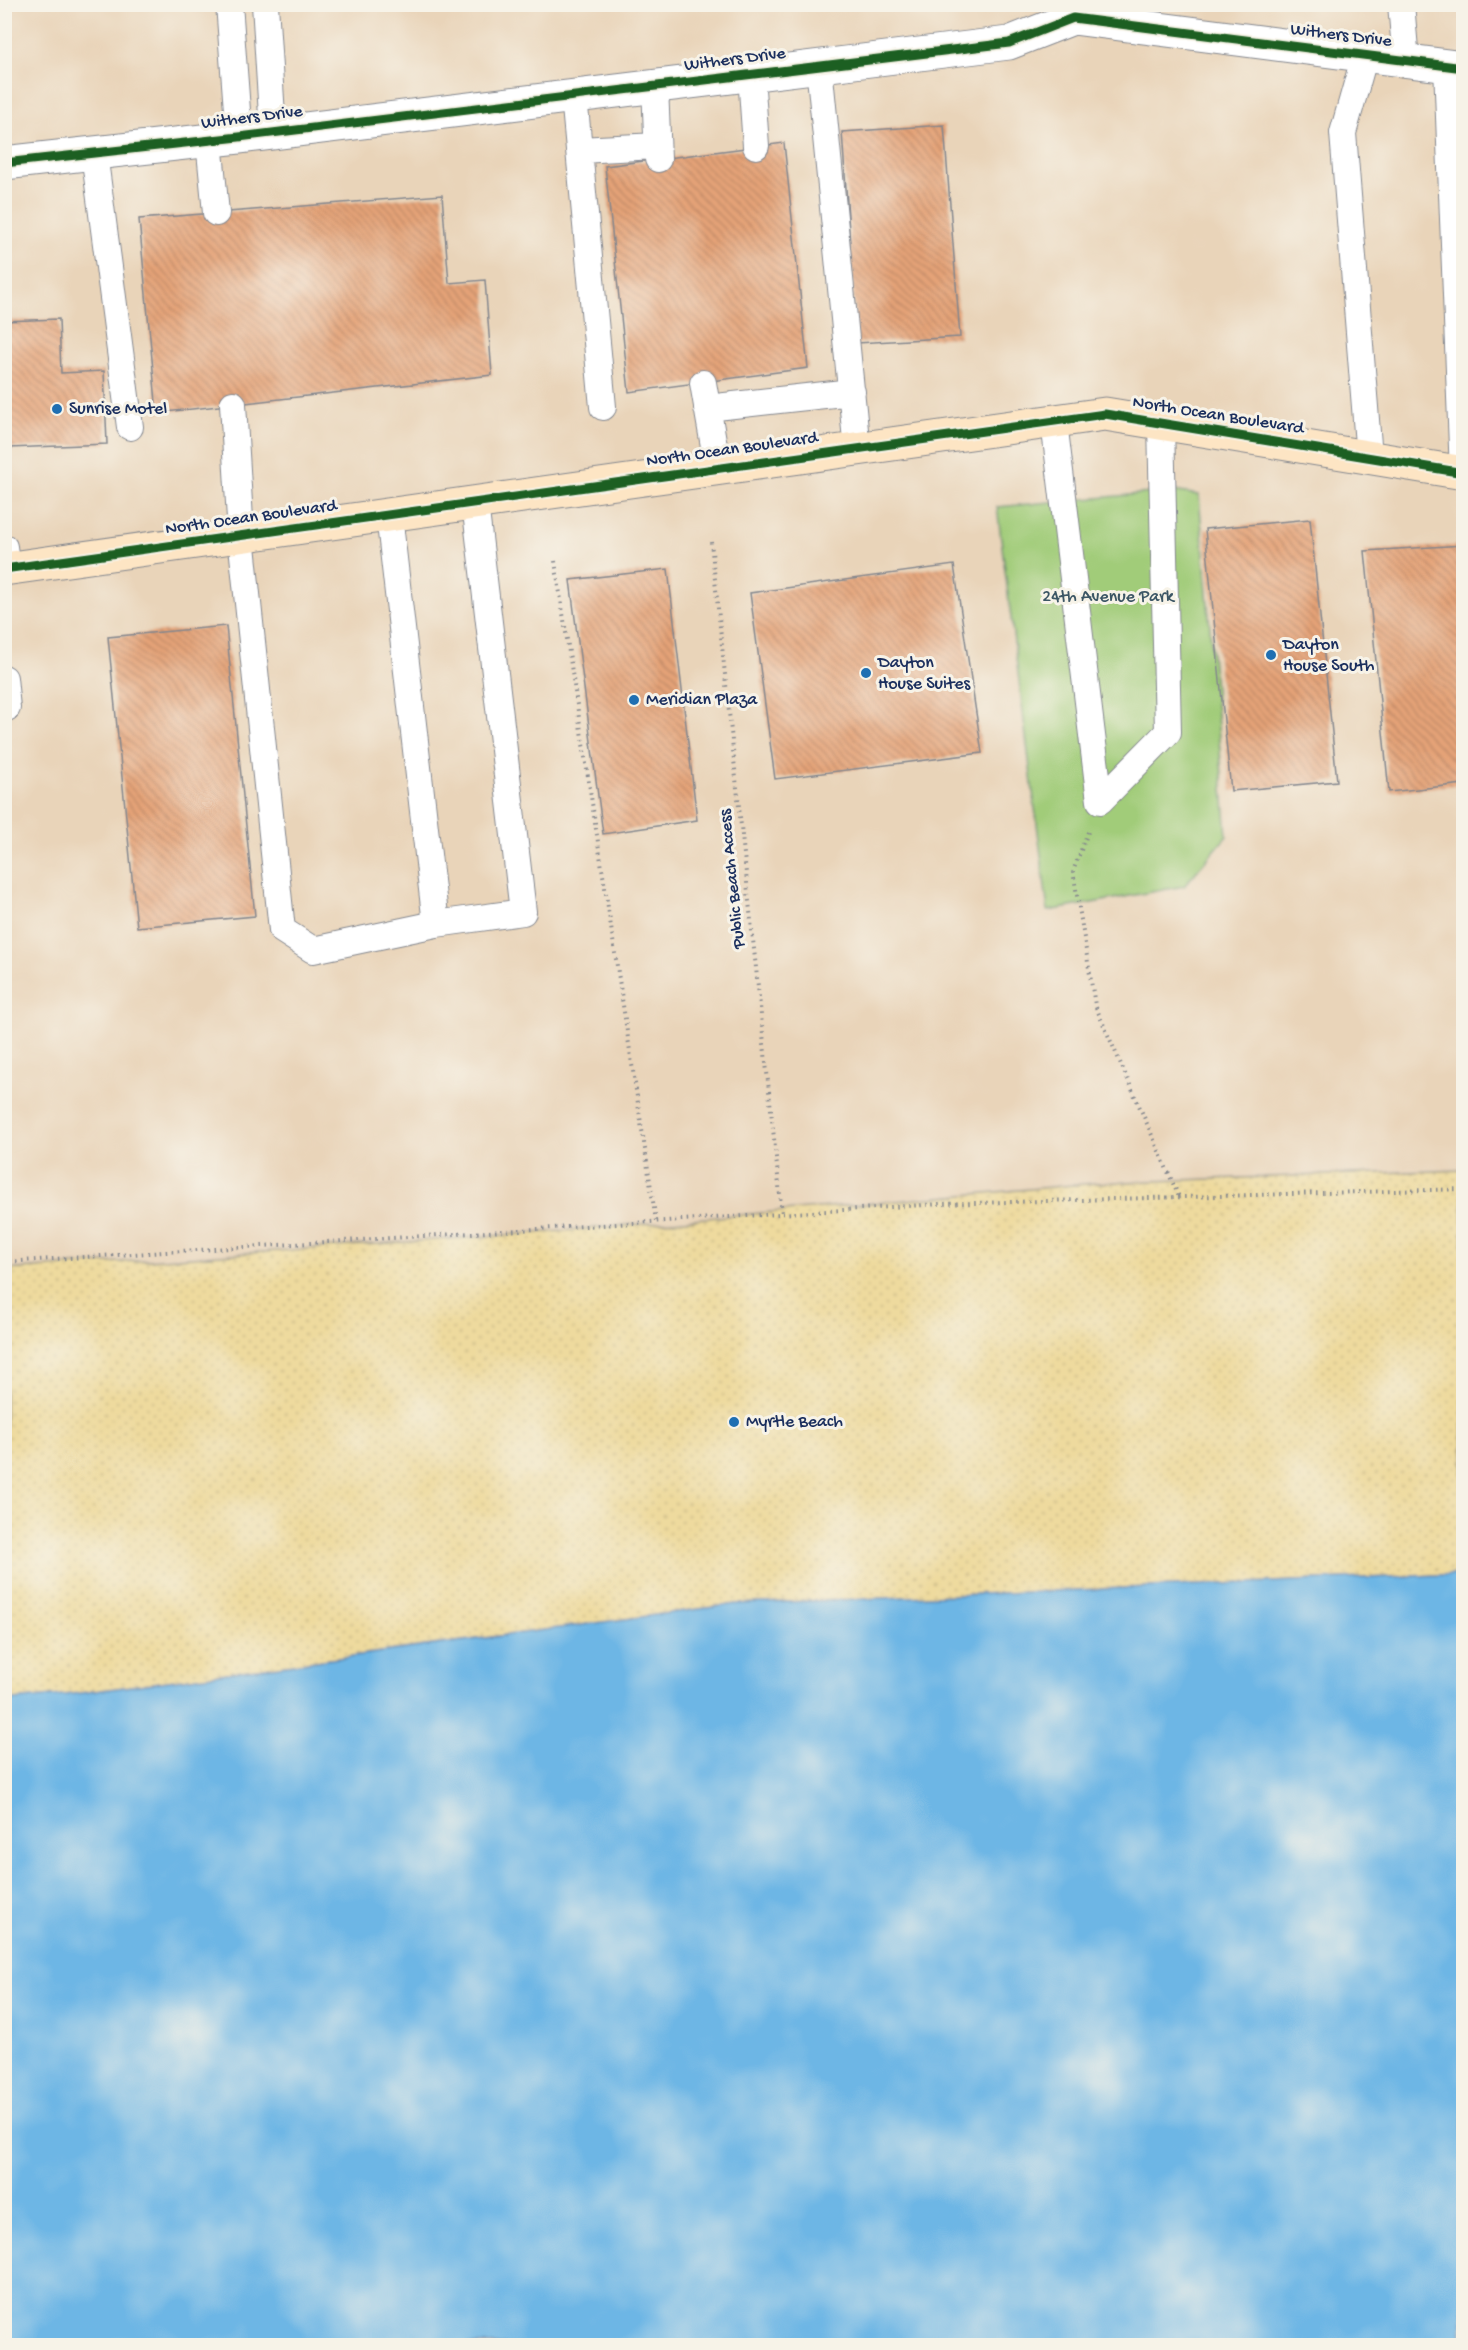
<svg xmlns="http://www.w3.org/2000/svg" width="1468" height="2350" font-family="'Gochi Hand',sans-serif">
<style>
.built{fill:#e9d4b9}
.green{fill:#a1cc79;stroke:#5e7e6c;stroke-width:1.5}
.sand{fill:url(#sand-dots);stroke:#84847e;stroke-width:1.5}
.water{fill:#6db6e5;stroke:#4472a2;stroke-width:1.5}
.building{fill:url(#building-back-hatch)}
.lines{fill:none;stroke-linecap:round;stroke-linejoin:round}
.lane-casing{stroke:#84878e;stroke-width:28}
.street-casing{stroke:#84878e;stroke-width:35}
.secondary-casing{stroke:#84878e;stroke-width:35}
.path{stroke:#84878e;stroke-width:4;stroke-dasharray:1.5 4.5;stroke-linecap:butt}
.lane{stroke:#fff;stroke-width:26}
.street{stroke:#fff;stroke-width:33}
.secondary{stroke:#fde5c4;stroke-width:33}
.cycleway-casing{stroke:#f7f3e8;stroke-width:13}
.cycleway{stroke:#1b5e20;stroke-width:9}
.poi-dot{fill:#1f6fb2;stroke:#f7f3e8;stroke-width:2}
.labels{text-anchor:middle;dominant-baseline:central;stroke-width:6;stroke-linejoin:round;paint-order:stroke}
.street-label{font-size:18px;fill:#1b2f5e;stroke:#f7f3e8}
.poi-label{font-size:18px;fill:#1b2f5e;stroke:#f7f3e8;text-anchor:start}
.park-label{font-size:18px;fill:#3c5665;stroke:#f7f3e8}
</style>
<defs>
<pattern id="sand-dots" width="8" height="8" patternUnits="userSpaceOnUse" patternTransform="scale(1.5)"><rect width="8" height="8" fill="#eeda9e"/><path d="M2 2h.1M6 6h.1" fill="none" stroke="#ccbb8a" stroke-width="1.8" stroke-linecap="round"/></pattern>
<pattern id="building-back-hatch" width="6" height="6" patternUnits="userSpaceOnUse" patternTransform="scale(1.5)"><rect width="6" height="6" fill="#e5a377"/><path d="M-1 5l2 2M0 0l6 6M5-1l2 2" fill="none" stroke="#b98565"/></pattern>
</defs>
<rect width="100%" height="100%" fill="#f7f3e8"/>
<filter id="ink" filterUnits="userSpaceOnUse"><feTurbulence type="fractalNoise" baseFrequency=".0167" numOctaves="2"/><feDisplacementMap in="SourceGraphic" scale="12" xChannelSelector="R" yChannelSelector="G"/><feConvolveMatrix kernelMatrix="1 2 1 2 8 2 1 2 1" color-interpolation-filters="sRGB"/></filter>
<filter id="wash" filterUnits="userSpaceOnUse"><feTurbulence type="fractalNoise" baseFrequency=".008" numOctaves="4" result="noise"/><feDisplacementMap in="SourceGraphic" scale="24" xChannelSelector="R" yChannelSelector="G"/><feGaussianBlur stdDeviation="1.35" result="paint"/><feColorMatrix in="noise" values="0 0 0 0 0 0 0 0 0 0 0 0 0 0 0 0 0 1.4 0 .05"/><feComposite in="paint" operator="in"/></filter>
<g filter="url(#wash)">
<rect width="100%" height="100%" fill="#ecdfbd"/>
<path class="built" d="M5,5H1463V1175L562,1231L5,1270Z"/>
<path class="green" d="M1173,491L1199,495L1227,836L1184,886L1048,911L997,507Z"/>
<path class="sand" d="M1463,1170V1574L736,1604L73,1694L5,1701V1270L562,1231L1095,1183Z"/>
<path class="water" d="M1463,1574V2345H5V1701L73,1694L736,1604Z"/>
<g id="blocks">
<path class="building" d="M944,125L960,337L857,343L842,132Z
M784,143L808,368L629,392L605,166Z
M442,195L449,283L485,280L492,375L157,413L139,219Z
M59,319L61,373L104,371L107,444L9,448L4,321Z
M1310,519L1337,781L1231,791L1205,529Z
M1464,545V784L1389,792L1365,551Z
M954,565L982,753L775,779L750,593Z
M668,569L697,820L603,834L570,580Z
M226,626L255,916L137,927L108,637Z"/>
</g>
</g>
<g filter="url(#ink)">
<use href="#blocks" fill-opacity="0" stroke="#84878e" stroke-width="1.5"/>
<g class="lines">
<defs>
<path id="lane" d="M229,4L239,137
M265,4L273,132
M1401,4L1406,61
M1365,55L1343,133L1369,457
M819,66L857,450
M1447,66L1463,473
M751,75L756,146
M655,86L658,159
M574,96L603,407
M209,141L216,213
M579,150L657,146
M94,153L130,427
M703,383L718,469
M233,404L241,536L282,930L313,950L436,924
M707,408L852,392
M1054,422L1100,801L1168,732L1161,423
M389,515L436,924L523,912L475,503
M4,547L7,569
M4,678L7,708L4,709"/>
<path id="street" d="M4,163L239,137L1009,43L1073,18L1464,68"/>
<path id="secondary" d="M4,569L1105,414L1464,473"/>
</defs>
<use href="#lane" class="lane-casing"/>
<use href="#street" class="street-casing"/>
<use href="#secondary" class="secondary-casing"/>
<path class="path" d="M711,542L782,1214
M555,561L656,1221
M1088,832L1073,871L1095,1005L1179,1197
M4,1262L940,1204L1464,1189"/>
<use href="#lane" class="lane"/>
<use href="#street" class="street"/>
<use href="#secondary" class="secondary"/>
<defs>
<path id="cycleway" d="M4,163L239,137L1009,43L1073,18L1464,68
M4,569L1105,414L1464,473"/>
</defs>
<use href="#cycleway" class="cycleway-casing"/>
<use href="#cycleway" class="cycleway"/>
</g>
</g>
<g class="poi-dot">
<circle cx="57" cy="409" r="6"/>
<circle cx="1271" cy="655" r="6"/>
<circle cx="866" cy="673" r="6"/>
<circle cx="634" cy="700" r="6"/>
<circle cx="734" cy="1422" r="6"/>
</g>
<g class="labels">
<g class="street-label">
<text transform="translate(1341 36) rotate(7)">Withers Drive</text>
<text transform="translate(735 60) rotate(-7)">Withers Drive</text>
<text transform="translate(252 118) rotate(-7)">Withers Drive</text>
<text transform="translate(1218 416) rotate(9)">North Ocean Boulevard</text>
<text transform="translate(732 450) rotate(-8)">North Ocean Boulevard</text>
<text transform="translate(251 518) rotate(-8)">North Ocean Boulevard</text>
<text transform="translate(733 879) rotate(-96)">Public Beach Access</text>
</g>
<g class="poi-label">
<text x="69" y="409">Sunrise Motel</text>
<text x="1283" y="645">Dayton<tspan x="1283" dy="21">House South</tspan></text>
<text x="878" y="663">Dayton<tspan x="878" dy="21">House Suites</tspan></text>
<text x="646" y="700">Meridian Plaza</text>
<text x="746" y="1422">Myrtle Beach</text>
</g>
<g class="park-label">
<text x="1108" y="597">24th Avenue Park</text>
</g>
</g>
<rect width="1468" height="2350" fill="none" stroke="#f7f3e8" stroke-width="24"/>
</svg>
